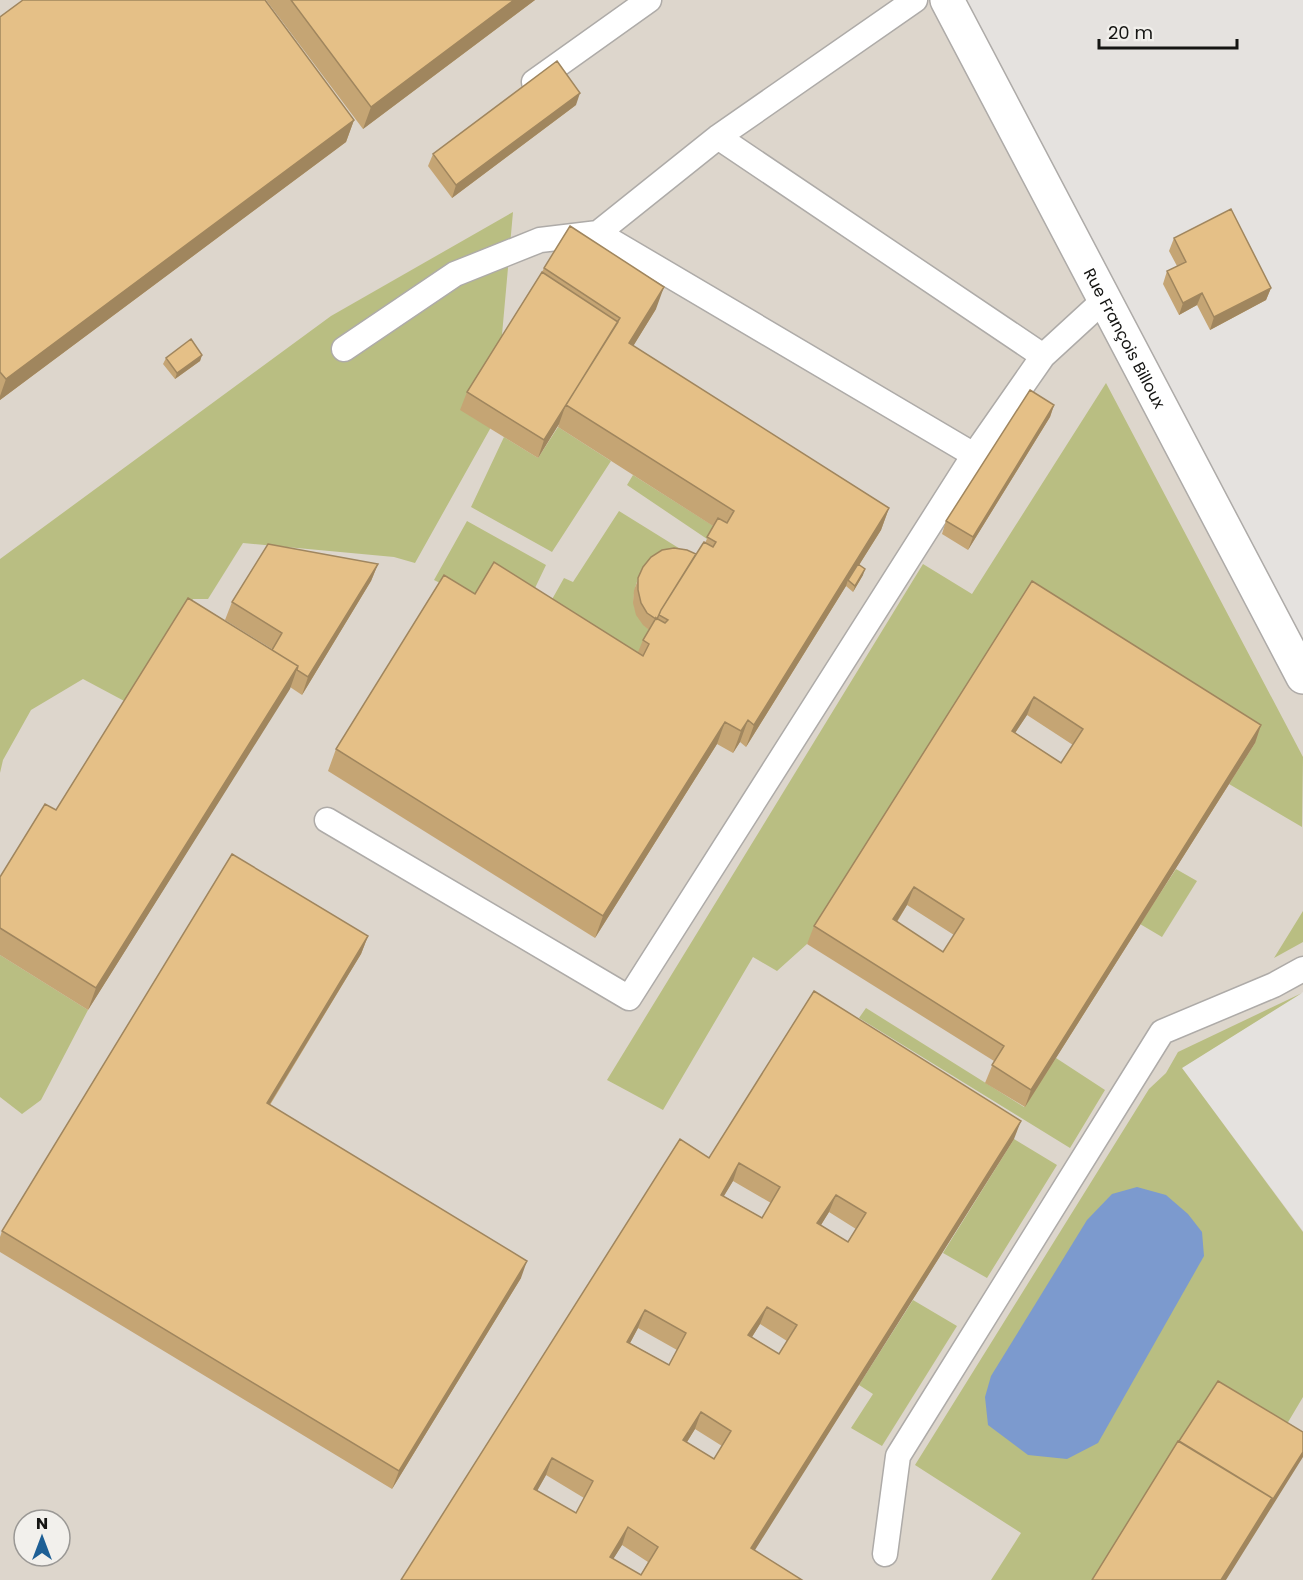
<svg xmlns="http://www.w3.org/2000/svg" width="1303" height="1580" font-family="Poppins,sans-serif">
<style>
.built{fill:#ddd6cc;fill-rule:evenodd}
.green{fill:#b9be82}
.water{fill:#7c9ace}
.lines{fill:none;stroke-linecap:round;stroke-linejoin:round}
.service-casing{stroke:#aeaba8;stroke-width:27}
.minor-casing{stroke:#aeaba8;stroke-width:36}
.service{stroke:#fff;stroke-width:24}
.minor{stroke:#fff;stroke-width:33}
.wall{fill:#c5a574;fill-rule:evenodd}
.shaded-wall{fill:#a0865e}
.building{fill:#e5c087;stroke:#a0865e;stroke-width:1.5;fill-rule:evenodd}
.labels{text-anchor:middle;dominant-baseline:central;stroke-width:4.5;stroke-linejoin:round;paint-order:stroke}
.street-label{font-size:16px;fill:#151513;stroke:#f2f0ec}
</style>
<rect width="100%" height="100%" fill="#e5e2df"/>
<path class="built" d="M0,0H947L1303,677V992L1182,1068L1303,1231V1580H0ZM24,1520H60V1556H24Z"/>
<path class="green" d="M513,212L501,346L490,429L415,563L394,557L243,543L208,599H193L128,703L83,679L31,710L3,760L0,773V559L331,316Z
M1106,383L1303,757L1302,827L1229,784L1255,743L1032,589L807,944L777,971L753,957L663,1110L607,1080L923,564L972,594Z
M558,427L611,461L552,552L471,507L504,437L538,458Z
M633,475L726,534L710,541L627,485Z
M619,511L698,560L638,579C629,601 634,618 653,633L635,662L541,619L564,578L573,582Z
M467,521L546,565L525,609L467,616L442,584L434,580Z
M1176,869L1197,881L1162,937L1140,924Z
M1303,911V942L1274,958Z
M0,955L88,1010L41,1100L22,1114L0,1097Z
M1302,993L1182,1068L1303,1232V1397L1281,1434L1096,1580H991L1021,1533L915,1465L1149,1089L1166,1073L1178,1052Z
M866,1008L1024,1107L1056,1058L1105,1090L1070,1148L859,1018Z
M1014,1139L1057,1165L987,1278L943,1253Z
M913,1300L957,1326L882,1446L851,1428L873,1394L859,1385Z"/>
<path class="water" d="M1137,1187L1166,1195L1188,1214L1202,1232L1204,1256L1098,1443L1067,1459L1028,1455L988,1425L985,1397L991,1376L1087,1220L1112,1194Z"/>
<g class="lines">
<defs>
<path id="service" d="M534,82L649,0
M718,137L1043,356
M598,233L718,137L915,0
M344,349L455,274L540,240L598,233L974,455
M327,820L629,998L974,455L1043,356L1104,300
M885,1554L898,1456L1162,1032L1274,985L1303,969"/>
<g id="minor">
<path id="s1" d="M947,0L1303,677"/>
</g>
</defs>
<use href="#service" class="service-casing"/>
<use href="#minor" class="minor-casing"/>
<use href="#service" class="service"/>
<use href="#minor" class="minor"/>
</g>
<path class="wall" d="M266,0H535L363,129Z
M0,17L354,120L346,142L0,400Z
M576,105L452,198L428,166L433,154Z
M1174,238L1271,288L1266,300L1210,330L1197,305L1179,315L1163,284L1167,271L1177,266L1169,251Z
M544,268L656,309L633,346L889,508L881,530L859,565L863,575L853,592L846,586L746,747L740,742L733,753L717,744L595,938L328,771L336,749L475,594L638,652L643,640L649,630L643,625L636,615L633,603L634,590L643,567L696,554L705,543L713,526L558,427L559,424L538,458L460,410L467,392L542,272Z
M202,355L200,361L175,379L163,364L166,358Z
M1054,405L1050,417L968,550L942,534L946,521Z
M378,564L371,581L302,695L290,687L88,1010L0,955V877L56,810L272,650V649L225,620L232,602Z
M1032,581L1261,725L1255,743L1025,1107L985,1083L994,1061L807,944L814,926ZM1027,715L1073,745L1061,763L1015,733ZM907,905L954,935L943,952L897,922Z
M368,936L361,954L270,1105L521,1278L392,1489L0,1252V1237L2,1231Z
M1014,1139L754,1550L802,1580H401L709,1158ZM733,1181L771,1203L762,1218L724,1196ZM829,1212L856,1229L848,1242L821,1225ZM760,1324L787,1341L779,1354L752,1337ZM638,1328L677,1350L669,1365L630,1343ZM695,1429L722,1446L714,1459L687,1442ZM546,1475L584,1498L576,1513L537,1491ZM622,1545L648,1562L641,1575L613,1559Z"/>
<path class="shaded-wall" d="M514,0H535L363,129L371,107Z
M580,93L576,105L452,198L456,185Z
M354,120L346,142L0,400V396L6,379Z
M664,287L656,309L621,366L629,343Z
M1271,288L1266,300L1210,330L1214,317Z
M1202,293L1197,305L1179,315L1183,303Z
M202,355L200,361L175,379L177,373Z
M1054,405L1050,417L968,550L973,537Z
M565,407L559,424L538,458L544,440Z
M889,508L881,530L849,581L848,580L846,586L746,747L754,725Z
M378,564L371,581L302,695L308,677Z
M865,569L863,575L853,592L855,586Z
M298,666L290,689L88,1010L96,988Z
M1034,697L1027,715L1005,748L1012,731Z
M748,720L740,742L733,753L741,731Z
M725,722L717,744L595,938L603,916Z
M1261,725L1255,743L1025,1107L1031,1090Z
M914,887L907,905L887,937L893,919Z
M368,936L361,954L260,1120L267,1103Z
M1021,1121L1014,1139L745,1566L751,1548Z
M739,1163L733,1181L714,1212L721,1195Z
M836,1195L829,1212L811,1241L817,1223Z
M527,1261L521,1278L392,1489L399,1471Z
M767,1307L760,1324L742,1353L748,1335Z
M645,1310L638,1328L621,1360L627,1342Z
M701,1412L695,1429L677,1458L683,1440Z
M1303,1452V1457L1226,1580H1221L1272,1498Z
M552,1458L546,1475L528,1507L534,1489Z
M628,1527L622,1545L604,1574L610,1557Z"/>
<path class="building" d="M23,0H265L354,120L6,379L0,372V17Z
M291,0H514L371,107Z
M557,61L580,93L456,185L433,154Z
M1231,209L1271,288L1214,317L1202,293L1183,303L1167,271L1186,262L1174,238Z
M570,226L664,287L629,343L889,508L754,725L748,720L741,731L725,722L603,916L336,749L444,575L475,594L494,562L643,656L649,644L643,640L656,618L665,623L668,620L659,615L661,610L702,545L704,542L713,547L716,542L707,537L718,518L727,523L734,511L566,405L620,318L544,268Z
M542,272L618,322L544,440L467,392Z
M191,339L202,355L177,373L166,358Z
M1030,390L1054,405L973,537L946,521Z
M268,544L378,564L308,677L297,670L298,666L272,650L282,633L232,602Z
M674,548L687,550L696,554L661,610L657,619L656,618V619L647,613L641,603L638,590V578L643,567L651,557L662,550Z
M858,564L865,569L855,586L848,580Z
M1032,581L1261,725L1031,1090L992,1065L1004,1046L814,926ZM1034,697L1083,729L1061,763L1012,731ZM914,887L964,919L943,952L893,919Z
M188,598L298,666L96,988L0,928V877L45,804L56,810Z
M232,854L368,936L267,1103L527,1261L399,1471L2,1231Z
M814,991L1021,1121L751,1548L802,1580H401L680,1139L709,1158ZM739,1163L780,1187L762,1218L721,1195ZM836,1195L866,1213L848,1242L817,1223ZM767,1307L797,1325L779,1354L748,1335ZM645,1310L686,1333L669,1365L627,1342ZM701,1412L731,1431L714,1459L683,1440ZM552,1458L593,1481L576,1513L534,1489ZM628,1527L658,1547L641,1575L610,1557Z
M1218,1381L1303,1432V1452L1270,1504L1272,1498L1179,1441Z
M1178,1441L1272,1498L1221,1580H1092Z"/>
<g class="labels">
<g class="street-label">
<text stroke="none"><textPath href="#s1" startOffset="382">Rue François Billoux</textPath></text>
</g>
</g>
<g transform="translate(42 1538)"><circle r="28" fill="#f2f0ec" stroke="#9a9895" stroke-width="1.5"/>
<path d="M0-4.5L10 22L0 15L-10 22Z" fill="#1e5f95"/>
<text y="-9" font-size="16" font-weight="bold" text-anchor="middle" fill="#151513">N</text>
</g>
<path d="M1099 39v9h138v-9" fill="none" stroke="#151513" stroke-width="3"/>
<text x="1108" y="39" font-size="18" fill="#151513" stroke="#f2f0ec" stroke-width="4.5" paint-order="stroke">20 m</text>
</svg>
